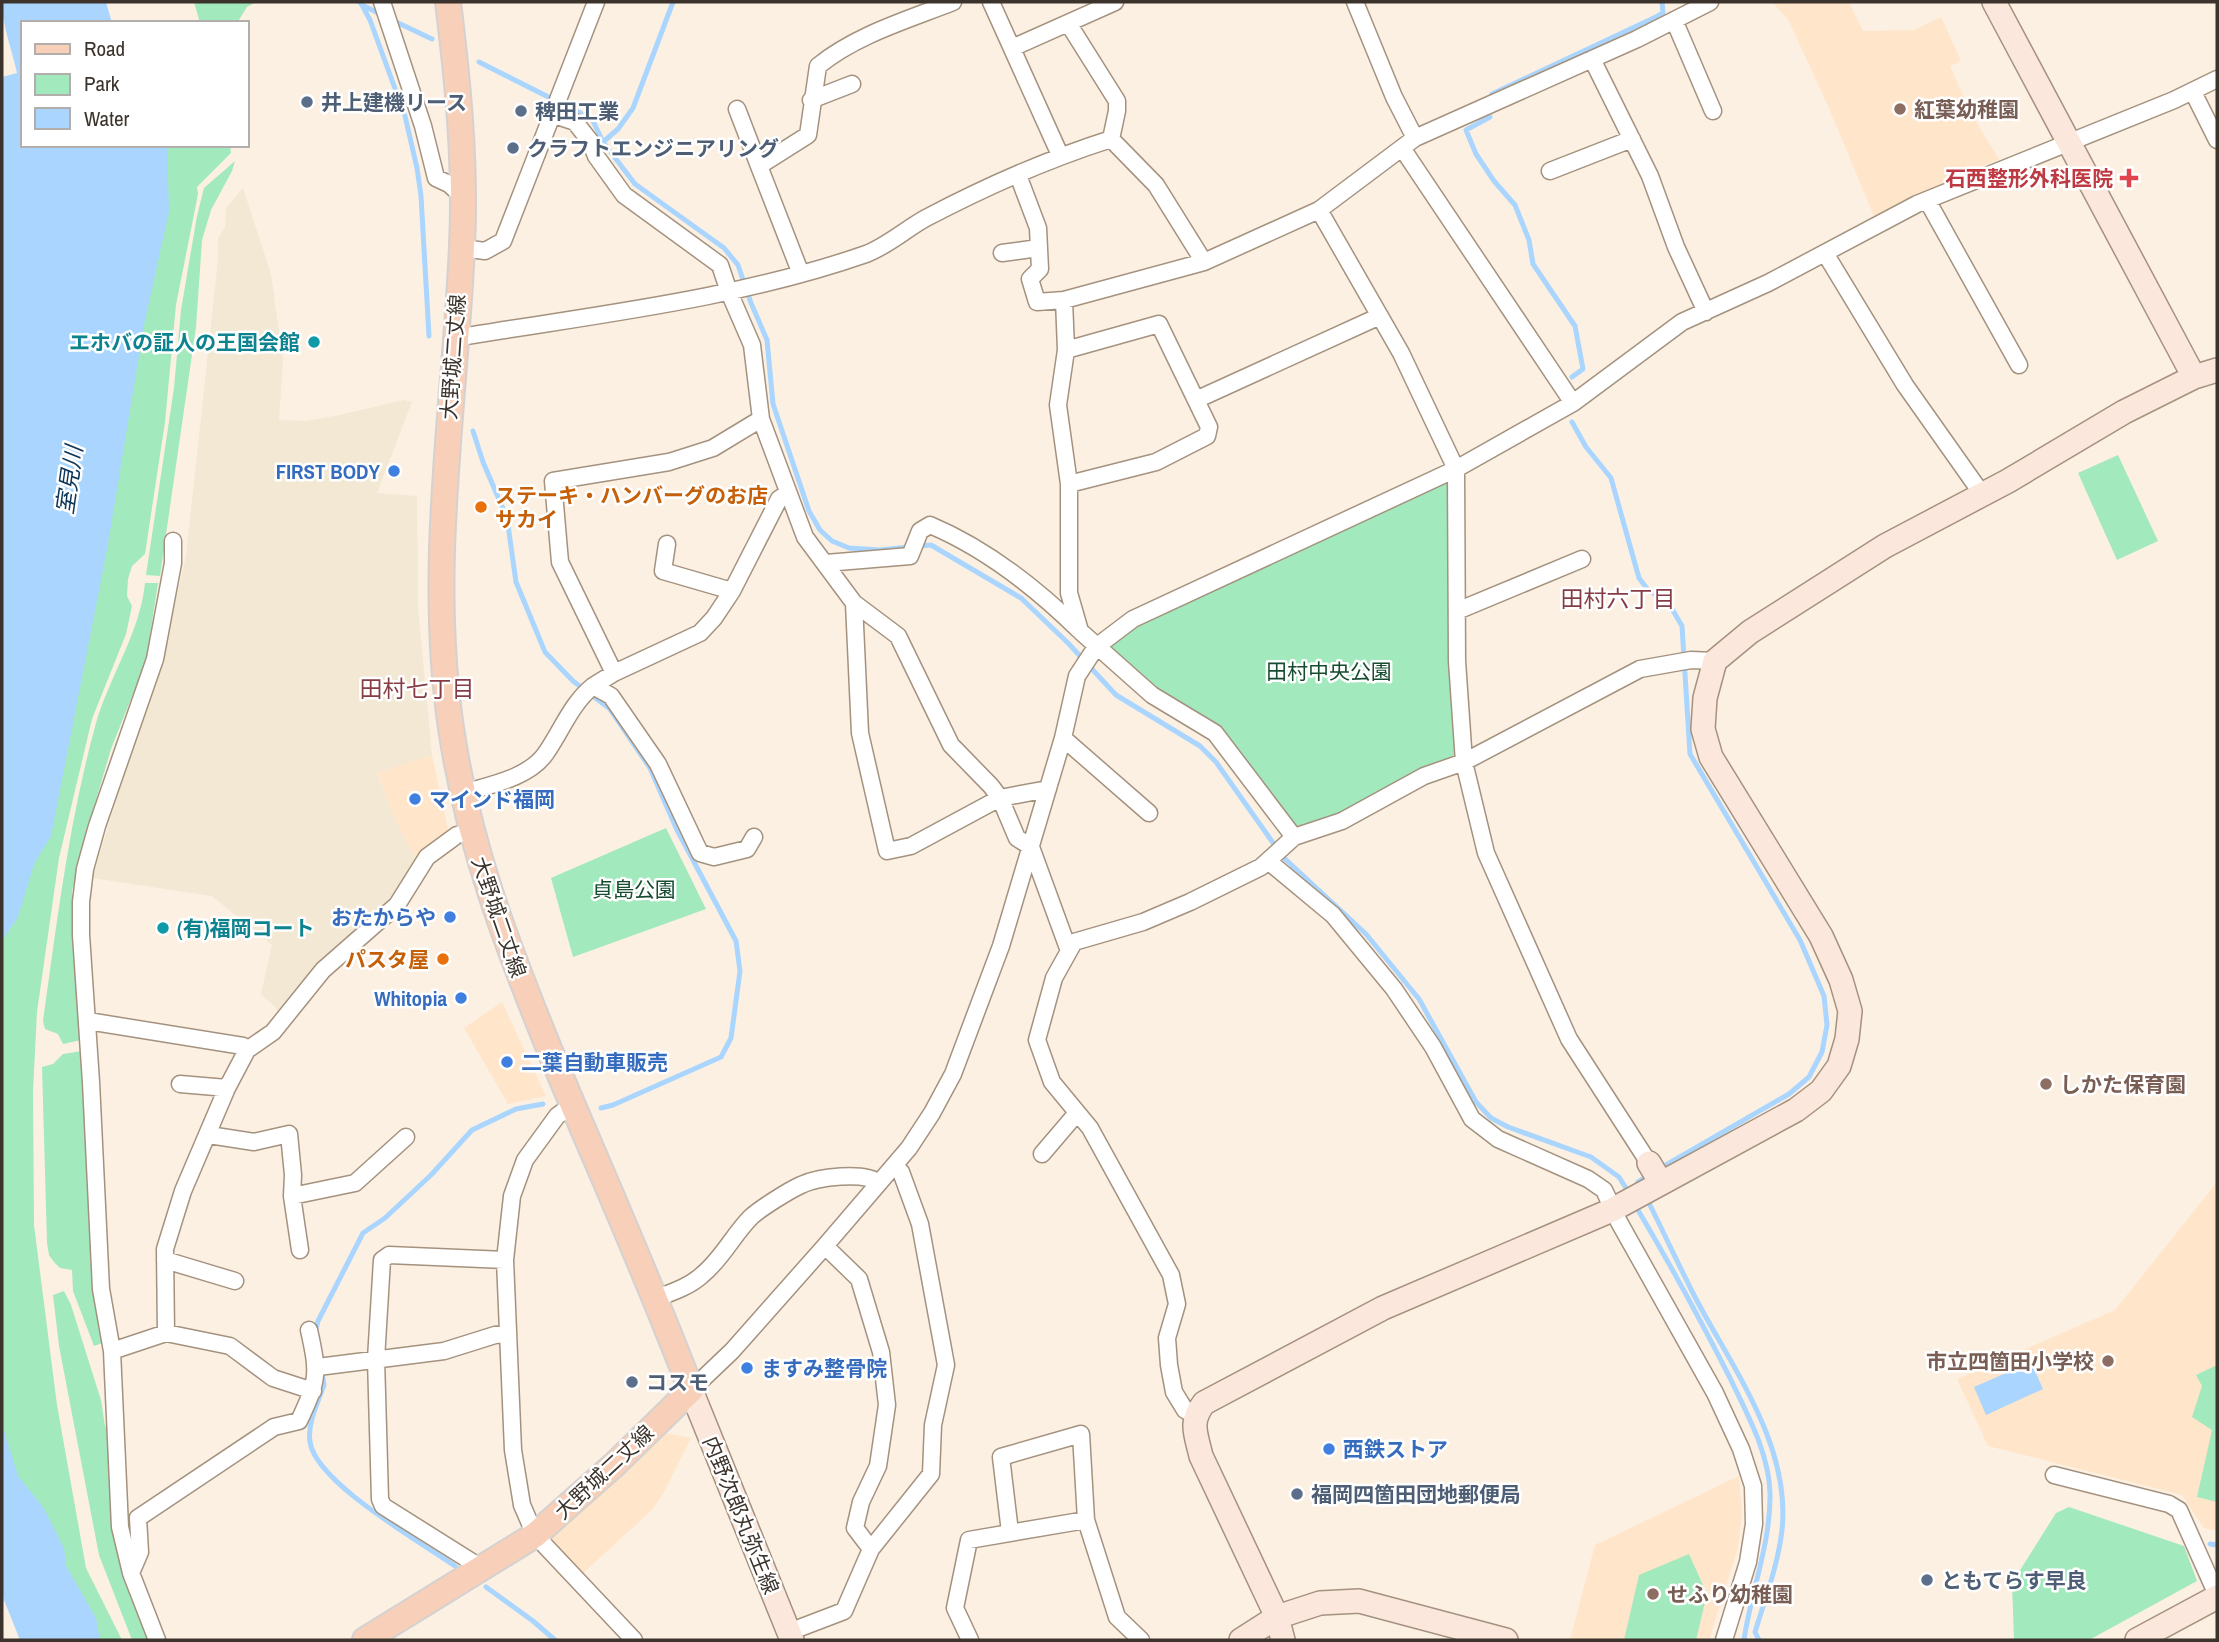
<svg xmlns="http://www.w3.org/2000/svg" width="2219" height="1642" font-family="'Archivo Narrow','Noto Sans JP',sans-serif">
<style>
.built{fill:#ffe5c9}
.industrial{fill:#f2e8d3}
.green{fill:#a2e9be}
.water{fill:#a9d5ff}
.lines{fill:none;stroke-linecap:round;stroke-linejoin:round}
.stream{stroke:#a9d5ff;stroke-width:5}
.street-casing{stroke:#a4927e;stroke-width:19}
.secondary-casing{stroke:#a4927e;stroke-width:26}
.primary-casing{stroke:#d4d2d1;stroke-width:28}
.street{stroke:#fff;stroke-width:16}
.secondary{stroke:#fce7dc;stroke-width:23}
.primary{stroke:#f8cfb8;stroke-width:24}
.service-dot{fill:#5c6f8a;stroke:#fff;stroke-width:2.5}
.education-dot{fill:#8d6e63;stroke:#fff;stroke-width:2.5}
.health-dot{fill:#e0444e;stroke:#fff;stroke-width:2.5}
.culture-dot{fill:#0f9aa8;stroke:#fff;stroke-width:2.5}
.shop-dot{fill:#3f7fe0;stroke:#fff;stroke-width:2.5}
.food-dot{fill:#e8710a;stroke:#fff;stroke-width:2.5}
.labels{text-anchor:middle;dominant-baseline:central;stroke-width:5;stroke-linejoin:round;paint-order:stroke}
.service-label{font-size:21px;font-weight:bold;fill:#4e5e75;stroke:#fff;text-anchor:start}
.education-label{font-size:21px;font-weight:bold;fill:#785e54;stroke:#fff;text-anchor:start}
.health-label{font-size:21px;font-weight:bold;fill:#be3a42;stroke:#fff;text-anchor:end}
.culture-label{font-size:21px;font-weight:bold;fill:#0d838f;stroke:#fff;text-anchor:end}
.street-label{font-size:21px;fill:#3c342c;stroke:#fff}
.shop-label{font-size:21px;font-weight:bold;fill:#366cbe;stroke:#fff;text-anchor:start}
.food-label{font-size:21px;font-weight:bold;fill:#c56008;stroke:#fff;text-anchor:start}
.park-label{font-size:21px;fill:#164c30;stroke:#fff}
.water-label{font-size:23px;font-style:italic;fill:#0e3658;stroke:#fff}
.neighbourhood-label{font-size:23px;fill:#853c44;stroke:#fff}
</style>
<rect width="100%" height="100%" fill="#fcf0e3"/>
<path class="built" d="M1772,2H1849L1863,31L1914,30L1941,17L1961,61L1950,66L1971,113L1999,159L1874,216L1828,106L1788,19Z
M432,755L449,833L416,859L398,826L377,772Z
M502,1002L546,1096L508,1104L464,1028Z
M2217,1182V1531L2204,1528L2182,1495L1988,1446L1957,1379L2115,1310Z
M666,1433L691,1438L663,1494L653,1509L581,1575L551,1542L554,1531Z
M1739,1476L1742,1513L1738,1548L1709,1640H1570L1595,1545Z"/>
<path class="industrial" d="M243,188L271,274L283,360L279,420L304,421L335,416L404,400L412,402L377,493L417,496L418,608L432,755L377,773L398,826L416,859L391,898L287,1008L279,1011L261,994L272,945L212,896L92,878L169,631L186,556L218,260V238L225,227L226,208Z"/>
<path class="green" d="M194,2H256L247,7L237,23H200Z
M161,145H230L231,153L197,187L198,194L176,305L165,422L145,554L132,566L128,579L127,596L132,606L126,634L92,719L59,858L37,1012L33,1091L34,1225L57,1405L86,1568L122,1640H99L2,1448V923Z
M235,161L232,171L211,210L202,240L196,327L160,576L146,575L174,388L181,310L197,216L204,188Z
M2118,455L2158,541L2117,560L2078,473Z
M1449,477L1457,757L1339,816L1297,830L1220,729L1157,691L1107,648L1137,625Z
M145,583H158L146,661L111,749L86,834L72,891L81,1040L63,1044L58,1034L45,1029L43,1021C57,921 69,821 96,723C110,675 140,633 145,583Z
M666,828L706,909L573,957L551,878Z
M82,1051L105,1342L94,1346L73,1291L72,1270L60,1268L54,1262L49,1255L47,1243L42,1067L53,1064L63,1054Z
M64,1291L71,1305L101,1400L105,1426L110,1432L111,1496L151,1640H132L99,1555L59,1346L53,1295Z
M2217,1365V1502L2197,1497L2212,1430L2192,1417L2202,1386L2196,1375Z
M2069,1507L2184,1546L2197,1581L2089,1640H2014L2012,1583L2056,1513Z
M1689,1554L1707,1594L1696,1640H1624L1639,1575Z"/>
<path class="water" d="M2,2H106L112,23H23V145H167L169,211L144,325L108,544L51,836L34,864L18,917L2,941V77L17,73C12,49 2,26 2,2Z
M2031,1362L2043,1389L1986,1415L1974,1387Z
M2,1424L18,1476L43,1507L64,1548L66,1566L96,1618L100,1640H20L2,1595Z"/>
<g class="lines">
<path class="stream" d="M360,2L362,5L382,15
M362,5L370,20L405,116L417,168L421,196L429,336
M394,21L432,39
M479,62L592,119L603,142L635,184L724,248L738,265L751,303L767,340L773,404L809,511L820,530L832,541L849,548L880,550L909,547
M1492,94L1656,17L1663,13L1662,2
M1490,117L1466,130L1476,154L1494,181L1515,205L1529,240L1533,264L1575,326L1583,369L1572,377
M603,142L618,129L633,108L673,2
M1572,422L1586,447L1611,478L1639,578L1648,590L1668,602L1682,626L1690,754L1800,940L1824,996L1827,1025L1822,1052L1809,1077L1789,1094L1659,1169
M473,431L483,462L507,518L516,582L545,652L573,681L610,709L650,768L677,830L736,941L740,971L731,1038L721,1057L613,1105L601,1108
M919,546L931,545L1021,598L1068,643L1116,695L1200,746L1216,762L1283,857L1366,934L1419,999L1476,1102L1491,1118L1508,1127L1591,1157L1619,1177L1629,1193
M1641,1188L1638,1182L1651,1174
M1647,1199C1664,1233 1679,1266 1696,1299C1733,1369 1791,1446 1782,1530C1778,1565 1765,1599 1755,1632L1759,1640
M1635,1205C1669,1262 1700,1319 1730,1378C1747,1414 1769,1453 1770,1493C1771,1543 1751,1591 1744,1640
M315,1333L318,1321L363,1233L385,1218L431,1175L472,1130L516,1109L543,1104
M323,1378L324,1385C318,1402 307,1424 310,1442C316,1483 421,1542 455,1566
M2210,1544L2217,1545
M486,1587L533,1621L555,1640"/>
<defs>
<path id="street" d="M382,2L423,126L436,178L449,184L463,197
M991,2L1060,155
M1355,2L1394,97L1415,138
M1674,20L1713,111
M1068,23L1117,101V111L1111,139
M1012,48L1115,2
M1592,59L1650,176L1676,247L1706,312
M2193,92L2217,140
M811,100L852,84
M737,109L759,166
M551,114L575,122L590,141L596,156L624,195L720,265L729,292L752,345L761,419L805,537L854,603L898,636L951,745L991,786L1000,798L1017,838L1031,847L1069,951
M1402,148L1573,403
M1550,171L1632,139
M1018,175L1038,228L1040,269L1030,279L1037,302L1064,300L1066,350L1058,405L1069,484V593L1080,631L1152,695L1215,733L1294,837
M1927,200L2019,365
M1319,210L1401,353L1456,469L1457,661L1464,762L1486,853L1569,1039L1649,1163
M462,248L485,251L503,241L596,2
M1002,253L1039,248
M1825,253L1905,385L1982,494
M801,274L759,166L808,135L818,66C856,35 907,20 953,2
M1064,300L1204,262
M455,338C592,315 734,300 866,254C887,246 906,229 926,218C985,187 1048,159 1111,139L1156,185L1204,262L1319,210L1415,138L1637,39L1710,2
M1066,350L1159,324L1209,427L1207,436L1156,462L1069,484
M1198,399L1380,316
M667,544L663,571L732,591
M826,563L910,556L920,531L930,525C987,549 1035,587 1079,630
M854,603L860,733L887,851L911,846L1000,798L1048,789
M1457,611L1582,559
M614,673L560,562L553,481L669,462L713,448L761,419
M1063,738L1149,813
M463,793C490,785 529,778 546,753C562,730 571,704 593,686
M754,837L747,849L714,857L700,853L658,764L611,696L593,686L614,673L700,633L714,618L732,591L779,499L788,493
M1268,861L1333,915L1394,989L1433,1047L1472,1119L1498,1139L1588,1179L1604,1190L1619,1222L1715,1393L1741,1449L1753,1486L1754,1524L1748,1562L1724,1640
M88,1021L243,1046L247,1050
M180,1084L227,1088
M572,1105L557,1116L525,1160L512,1196L505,1260L513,1450L522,1505L535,1535L634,1640
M209,1135L254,1142L289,1134L293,1175L292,1196L355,1183L406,1137
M1042,1154L1077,1113
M292,1196L300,1250
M165,1260L235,1281
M654,1299C670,1293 689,1287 702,1275C722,1259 733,1235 751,1217C761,1208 788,1191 801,1185C817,1177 865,1171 879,1183
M166,1333L165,1249L183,1191L227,1088L247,1050L273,1032L323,970L397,905L427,857L457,835L471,832
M112,1351L166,1333L230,1346L273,1378L313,1391
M318,1367L444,1351L495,1335L507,1334
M691,1390L732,1351L825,1246L909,1148L932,1113L953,1074L1001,946L1063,738L1077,676L1096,647L1133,619L1456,469L1573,403L1682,322L1768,283L1917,204L2174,100L2217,79
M1195,1415L1185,1410L1174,1392L1169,1365L1167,1338L1177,1304L1171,1275L1090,1128L1052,1082L1037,1040L1054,978L1074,942L1143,922L1190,902L1261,867L1294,837L1342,821L1424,776L1464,762L1640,669L1691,660L1715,661
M2054,1475L2169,1504L2179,1510L2217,1595
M1086,1520L1117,1617L1141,1640
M871,1549L931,1474L933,1425L946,1365L920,1224L901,1172L894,1166
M479,1571L472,1562L383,1506L380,1499L376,1359L382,1260L389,1255L505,1260
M131,1573L140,1552L138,1518L274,1427L299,1421C318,1380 319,1375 309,1330
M789,1632L844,1611L871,1549L855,1528L861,1502L878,1466L887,1405L881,1352L859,1279L825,1246
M157,1640L131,1573L120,1527L112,1351L101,1289L91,1082L81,935V902L85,869L97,826L155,659L173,563V541
M970,1640L955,1608L969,1540L1086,1520L1081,1434L1001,1457L1010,1532"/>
<path id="secondary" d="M1994,2L2194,377
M1649,1163L1661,1183
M691,1390L792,1640
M1241,1640L1277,1617L1320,1603L1359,1601L1506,1640
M1283,1640L1277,1617L1201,1456C1196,1434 1189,1422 1204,1403L1383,1308L1612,1210L1796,1110L1821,1091L1839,1066L1847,1039L1850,1011L1841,980L1821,936L1711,757L1703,729L1705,698L1715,661L1750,632L1885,546L2008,481L2124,412L2194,377L2217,370
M2137,1640L2217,1597"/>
<path id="primary" d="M365,1640L535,1535L615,1464L691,1390C648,1276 597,1164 550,1051C506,943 468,844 451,728C427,567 455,407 462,246C466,164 458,83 448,2"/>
</defs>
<use href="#street" class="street-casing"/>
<use href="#secondary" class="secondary-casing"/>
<use href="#primary" class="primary-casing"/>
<use href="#street" class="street"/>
<use href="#secondary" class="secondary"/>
<use href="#primary" class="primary"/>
</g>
<g class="service-dot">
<circle cx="307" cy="102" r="7"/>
<circle cx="521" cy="111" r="7"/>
<circle cx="513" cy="148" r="7"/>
<circle cx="632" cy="1382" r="7"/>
<circle cx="1297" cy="1494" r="7"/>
<circle cx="1927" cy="1580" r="7"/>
</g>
<g class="education-dot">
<circle cx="1900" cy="109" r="7"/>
<circle cx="2046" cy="1084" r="7"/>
<circle cx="2108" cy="1361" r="7"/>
<circle cx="1653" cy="1594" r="7"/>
</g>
<path class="health-dot" d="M2125.5 167.5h7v7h7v7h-7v7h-7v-7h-7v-7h7z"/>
<g class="culture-dot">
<circle cx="314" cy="342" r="7"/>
<circle cx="163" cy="928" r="7"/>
</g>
<g class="shop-dot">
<circle cx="394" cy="471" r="7"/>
<circle cx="415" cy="799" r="7"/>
<circle cx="450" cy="917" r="7"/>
<circle cx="461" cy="998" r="7"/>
<circle cx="507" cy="1062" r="7"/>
<circle cx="747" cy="1368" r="7"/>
<circle cx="1329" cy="1449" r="7"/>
</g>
<g class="food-dot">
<circle cx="481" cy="507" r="7"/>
<circle cx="443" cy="959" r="7"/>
</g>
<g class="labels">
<g class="service-label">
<text x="321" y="102">井上建機リース</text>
<text x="535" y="111">稗田工業</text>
<text x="527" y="148">クラフトエンジニアリング</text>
<text x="646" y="1382">コスモ</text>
<text x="1311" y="1494">福岡四箇田団地郵便局</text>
<text x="1941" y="1580">ともてらす早良</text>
</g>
<g class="education-label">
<text x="1914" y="109">紅葉幼稚園</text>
<text x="2060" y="1084">しかた保育園</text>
<text x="2094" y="1361" text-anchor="end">市立四箇田小学校</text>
<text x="1667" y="1594">せふり幼稚園</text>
</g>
<g class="health-label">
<text x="2113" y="178">石西整形外科医院</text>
</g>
<g class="culture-label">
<text x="300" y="342">エホバの証人の王国会館</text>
<text x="177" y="928" text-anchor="start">(有)福岡コート</text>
</g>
<g class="street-label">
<text transform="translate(453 357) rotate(-86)">大野城二丈線</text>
<text transform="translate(499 917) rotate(71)">大野城二丈線</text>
<text transform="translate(604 1472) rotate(-43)">大野城二丈線</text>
<text transform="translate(741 1515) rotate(68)">内野次郎丸弥生線</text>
</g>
<g class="shop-label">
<text x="380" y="471" text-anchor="end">FIRST BODY</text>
<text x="429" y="799">マインド福岡</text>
<text x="436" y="917" text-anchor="end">おたからや</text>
<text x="447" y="998" text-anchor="end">Whitopia</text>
<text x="521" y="1062">二葉自動車販売</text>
<text x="761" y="1368">ますみ整骨院</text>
<text x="1343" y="1449">西鉄ストア</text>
</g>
<g class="food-label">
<text x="495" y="495">ステーキ・ハンバーグのお店<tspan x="495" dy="24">サカイ</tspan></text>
<text x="429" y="959" text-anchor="end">パスタ屋</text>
</g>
<g class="park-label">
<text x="1329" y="671">田村中央公園</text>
<text x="634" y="889">貞島公園</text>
</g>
<g class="water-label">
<text transform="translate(69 480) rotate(-82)">室見川</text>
</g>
<g class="neighbourhood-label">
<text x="1618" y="598">田村六丁目</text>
<text x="417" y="688">田村七丁目</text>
</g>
</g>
<rect width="2219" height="1642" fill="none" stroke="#3c342c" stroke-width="7"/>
<rect x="21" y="21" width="228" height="126" fill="#ffffff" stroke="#b1aeab" stroke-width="2"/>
<rect x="35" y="44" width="35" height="10" fill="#f8cfb8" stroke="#b1aeab" stroke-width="2"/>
<text x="84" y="56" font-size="21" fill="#3c342c">Road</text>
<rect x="35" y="74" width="35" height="21" fill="#a2e9be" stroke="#b1aeab" stroke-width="2"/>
<text x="84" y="91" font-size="21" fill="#3c342c">Park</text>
<rect x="35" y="108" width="35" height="21" fill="#a9d5ff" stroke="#b1aeab" stroke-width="2"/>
<text x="84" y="126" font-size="21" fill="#3c342c">Water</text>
</svg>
